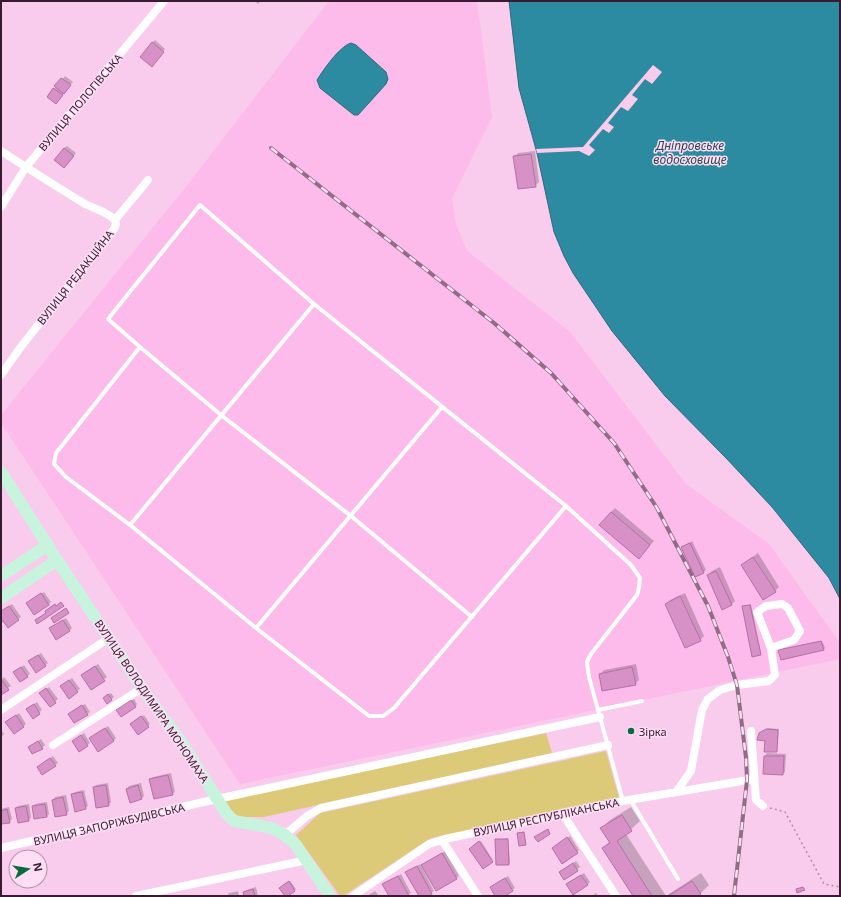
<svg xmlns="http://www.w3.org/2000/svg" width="841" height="897" font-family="'Noto Sans',sans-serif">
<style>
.built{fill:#fcbbeb}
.green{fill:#ddca79}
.water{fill:#2d8ba1;stroke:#30697f}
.pier{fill:#f9cbec}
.shadow{fill:#0003}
.building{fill:#d891c6;stroke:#b570a4}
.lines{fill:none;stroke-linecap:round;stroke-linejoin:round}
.path{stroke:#b68eab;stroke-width:1.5;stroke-dasharray:2 3;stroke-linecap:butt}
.lane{stroke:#fff;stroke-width:4}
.street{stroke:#fff;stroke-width:8}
.secondary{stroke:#c8f4de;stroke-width:12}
.rail-casing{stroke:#916c87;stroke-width:4}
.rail{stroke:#fddef4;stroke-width:2.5;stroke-dasharray:8;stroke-linecap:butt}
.poi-dot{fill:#086a3f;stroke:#fddef4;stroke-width:1.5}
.labels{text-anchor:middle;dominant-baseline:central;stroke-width:3;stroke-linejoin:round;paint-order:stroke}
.street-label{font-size:11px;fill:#371b31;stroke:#fddef4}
.poi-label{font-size:11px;fill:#371b31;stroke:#fddef4;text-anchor:start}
.water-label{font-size:12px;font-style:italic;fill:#2b474f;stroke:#fddef4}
</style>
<rect width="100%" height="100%" fill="#f9cbec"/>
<path class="built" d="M329,1H477L492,117L452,198L456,225L467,251L570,332L686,484L769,544L840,643V659L240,784L1,423V415L189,183Z"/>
<path class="green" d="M546,733L552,753L264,817H236L223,801Z
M606,751L619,798L431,838L343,896H340L296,835L320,813Z"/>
<path class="water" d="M509,1H840V599L829,578L772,507L726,458L665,396L612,331L573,273L564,256L554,232L537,153L519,88Z
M351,43L356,45L386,72L388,79L386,84L358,115H354L320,88L317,80C324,69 339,47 351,43Z"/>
<path class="pier" d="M653,65L662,72L652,84L645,79L632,95L638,99L628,111L621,107L608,123L614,127L609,133L603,129L589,145L595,150L589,156L579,151L537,153L536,149L583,147Z"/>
<path class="shadow" d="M255,1H261L258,4Z
M155,40L165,49L154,63L152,43Z
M65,76L73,82L66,90L59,100L48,96Z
M67,146L76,153L67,164L64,148Z
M535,151L539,182L535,186L514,157L518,153Z
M615,508L654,541L643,553L611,512Z
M692,541L706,570L703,572L682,547Z
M758,553L779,587L775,591L742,565Z
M720,567L735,601L731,605L708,575L712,571Z
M44,592L51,602L48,605L30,601Z
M685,593L704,636L700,640L666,604L670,600Z
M12,604L21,617L8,626L3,619L1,621V612Z
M751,604L761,653L760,654L744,606Z
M66,618L72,628L69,631L53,626Z
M822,641L825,648L824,649L782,659L780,650Z
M41,653L48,663L45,665L32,659Z
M98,664L107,677L91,689L85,673Z
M636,664L639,680L635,684L600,674L604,670Z
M24,665L30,674L20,681L17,670Z
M4,677L11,686L1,692V680Z
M72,678L80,689L77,691L64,684Z
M49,687L58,699L50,706L43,691Z
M111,693L114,697L108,702L107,695Z
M134,699L137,704L135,707L120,708Z
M37,702L42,710L33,717L30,707Z
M85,704L90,712L87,714L72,711Z
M19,713L26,724L14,733L9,720Z
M144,715L150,724L148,726L134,721Z
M108,726L116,738L113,741L93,736Z
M768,728L779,729L777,751L766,740L761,732Z
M1,729L4,734L1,737Z
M84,733L90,743L87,745L73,741Z
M41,739L45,745L42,748L29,747Z
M767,753L786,754L785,772L783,774L764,773L765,756Z
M53,756L58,763L55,765H40Z
M171,773L175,792L172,794L150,779L153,777Z
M108,783L111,802L109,805L94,788L96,785Z
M141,783L144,796L142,798L130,802L127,789L129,786Z
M84,790L88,806L85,808L72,795L75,792Z
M66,795L69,811L66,814L53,800L55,797Z
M47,802L49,814L46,817L33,807L35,804Z
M29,804L31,817L29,820L16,808L18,806Z
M9,807L12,819L9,822L1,823V809Z
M631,807L640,821L626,834L666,896L701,873L709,885L701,893L697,896H634L603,848L610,841L602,828L610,820Z
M570,836L579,850L577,852L555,846Z
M508,838L510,863L509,864L496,840Z
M481,841L493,860L483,867L471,848Z
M445,851L459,876L437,890L425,863Z
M576,861L580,867L565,878L563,870Z
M420,864L434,891L427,896H420L407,872Z
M584,873L590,882L587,885L570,882Z
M401,874L411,893L407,896H390L386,882Z
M508,876L515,888L503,896H497L494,885Z
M290,881L296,889L286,896L281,887Z
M256,887L258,896H246L244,892L247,890Z
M238,891L239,896H227L229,893Z
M375,891L379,896H367Z
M596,893L598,896H592Z"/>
<path class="building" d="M152,42L164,52L152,67L140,57Z
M61,78L71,85L64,94L54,86Z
M53,88L63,95L56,104L47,97Z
M64,148L74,156L64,168L54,160Z
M531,154L536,187L518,189L513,156Z
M611,512L650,545L639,559L599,525Z
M690,543L704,573L695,577L681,547Z
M753,557L776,592L763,600L741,565Z
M716,571L732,605L722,610L707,575Z
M41,593L49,605L34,615L26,603Z
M680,596L701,641L685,648L665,604Z
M61,602L64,606L37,624L35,620L46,613L45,611L55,604L56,606Z
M750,605L761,655L752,657L742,606Z
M9,606L19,620L8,628L3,621L1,622V611Z
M66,608L69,613L54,623L51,618Z
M63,620L70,631L56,640L49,628Z
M821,641L824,650L781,660L778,650Z
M38,655L46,666L36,673L28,661Z
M95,666L105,681L91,690L81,675Z
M21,667L28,677L20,682L13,672Z
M632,667L636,685L602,691L599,674Z
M1,679L9,690L1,695Z
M69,680L78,692L69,699L60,686Z
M46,688L56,703L50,707L39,693Z
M108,694L112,700L107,704L103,698Z
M131,700L136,707L121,717L116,710Z
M34,704L40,714L33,719L26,709Z
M82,705L88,715L74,723L68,714Z
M16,715L24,727L14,734L5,722Z
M141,716L149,727L138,735L130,724Z
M105,728L114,741L98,752L89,738Z
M766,729L778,730L777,752H764L765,741L757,740L759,733Z
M81,735L88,746L79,752L72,741Z
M38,741L43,749L32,754L28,747Z
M764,756H784L783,775L763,774Z
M50,758L56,766L42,775L37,767Z
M168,775L173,795L154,799L149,779Z
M106,785L109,806L96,808L93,787Z
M138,785L142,799L130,803L126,789Z
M82,792L86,809L75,812L71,794Z
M63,797L67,815L55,817L52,800Z
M45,804L47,817L34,819L32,806Z
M26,806L29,821L18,823L15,808Z
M7,809L10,823L1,824V811Z
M622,815L632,831L617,841L652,896H633L602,848L610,843L600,828Z
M548,829L550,834L538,842L534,837Z
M524,832L526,845L519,846L517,833Z
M567,837L578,853L562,864L552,848Z
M495,839H508L509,865H496Z
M479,841L493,862L483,869L469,849Z
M442,853L457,879L436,891L421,865Z
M573,863L578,871L564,880L559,872Z
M417,866L432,894L429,896H419L405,872Z
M581,875L588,885L573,895L566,884Z
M398,876L409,896H389L382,884Z
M505,878L513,891L505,896H495L490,887Z
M289,881L295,891L288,896H285L279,888Z
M692,881L701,894L698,896H668Z
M803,887L805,890L797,893L796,889Z
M253,889L255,896H244L243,892Z"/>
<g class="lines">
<path class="path" d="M770,808L785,812L824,884L840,887"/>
<path class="lane" d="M140,347L221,415L351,516L472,617
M566,506L631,565L640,578L639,587L637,595L591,654L587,662L589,677L623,801
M130,525L66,477L54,464L56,453L140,347L108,319L200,205L314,304L566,506L394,708L383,716H369L256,628L130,525L314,304
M256,628L442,407
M598,710L642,701
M630,799L678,879"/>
<path class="street" d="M1,151C29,169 57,187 85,204C95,209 108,212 115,220
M1,207L26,167L164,1
M1,375L20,348L114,229L116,224L115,220L148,180
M1,710L109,638
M751,731L756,800L763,806
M53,745L142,688
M676,792L691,771L702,710L708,699L720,690L737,685L769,681L775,675L771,648L757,612L766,606L782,604L788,608L800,631L794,640L771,648
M562,813L616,896
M285,835L307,816L321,808L608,745
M442,840L478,896
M1,848L217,799L600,717
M136,896L307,860
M353,896L429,844L445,839L623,801L754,779"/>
<path class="secondary" d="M1,472L57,560L142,688L182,743L226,813L234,821L272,828L285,835L296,845L330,896
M1,576L48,545
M1,598L57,560"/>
<defs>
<path id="rail" d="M271,148L494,323L551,373L614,443L657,508L708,606L728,657L737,685L746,758L747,780L734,896"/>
</defs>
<use href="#rail" class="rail-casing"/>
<use href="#rail" class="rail"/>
</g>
<circle class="poi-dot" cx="631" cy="731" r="4"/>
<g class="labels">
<g class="street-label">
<text transform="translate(80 102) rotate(-50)">ВУЛИЦЯ ПОЛОГІВСЬКА</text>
<text transform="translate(75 277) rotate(-52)">ВУЛИЦЯ РЕДАКЦІЙНА</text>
<text transform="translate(152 701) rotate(56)">ВУЛИЦЯ ВОЛОДИМИРА МОНОМАХА</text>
<text transform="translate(546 817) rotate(-12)">ВУЛИЦЯ РЕСПУБЛІКАНСЬКА</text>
<text transform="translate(109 824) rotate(-13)">ВУЛИЦЯ ЗАПОРІЖБУДІВСЬКА</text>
</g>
<g class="poi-label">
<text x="639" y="731">Зірка</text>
</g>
<g class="water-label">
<text x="690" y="145">Дніпровське<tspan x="690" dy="14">водосховище</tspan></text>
</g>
</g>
<rect width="841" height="897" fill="none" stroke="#371b31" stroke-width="4"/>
<g transform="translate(28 869) rotate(78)"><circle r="19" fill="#fddef4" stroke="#ae90a6"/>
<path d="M0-3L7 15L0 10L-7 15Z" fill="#086a3f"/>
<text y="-6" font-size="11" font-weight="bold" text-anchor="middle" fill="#371b31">N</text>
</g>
</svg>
